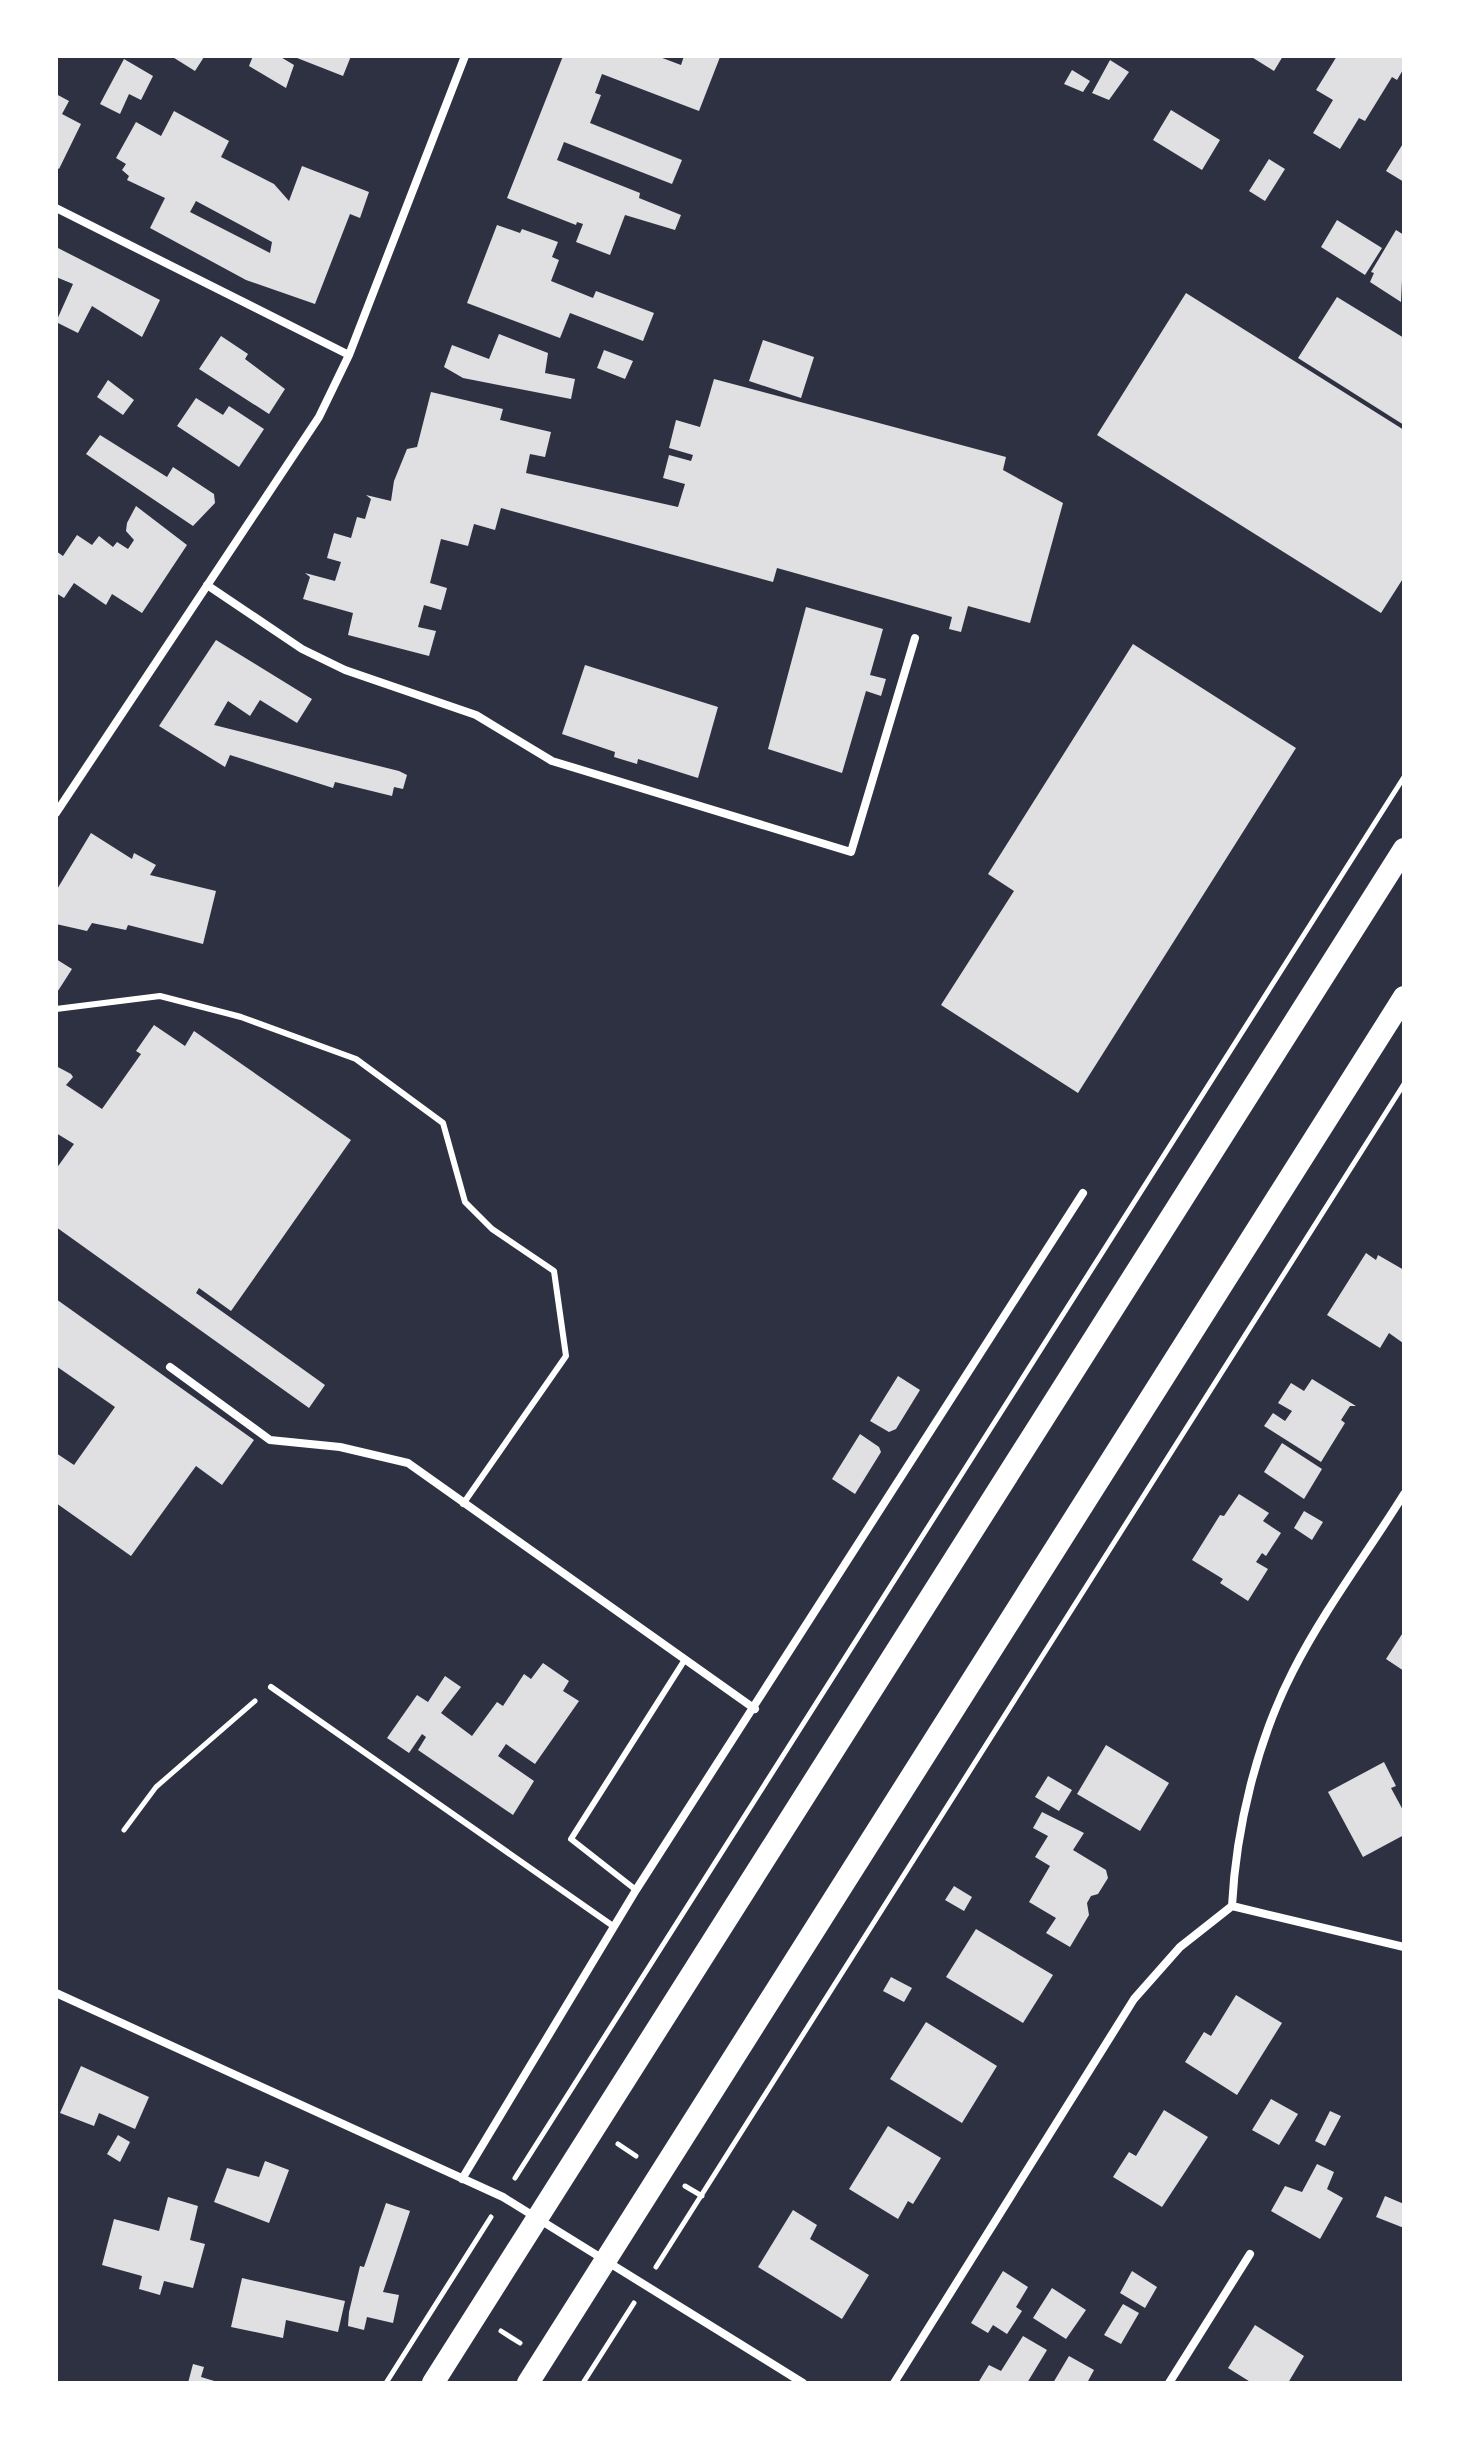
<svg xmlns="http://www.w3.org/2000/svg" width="1460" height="2439" font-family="'Exo 2',sans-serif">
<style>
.building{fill:#e0e0e3;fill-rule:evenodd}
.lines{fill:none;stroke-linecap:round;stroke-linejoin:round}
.path{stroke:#fff;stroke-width:5}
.service{stroke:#fff;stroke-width:6}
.minor{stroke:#fff;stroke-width:8}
.trunk{stroke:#fff;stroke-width:22}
</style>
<rect width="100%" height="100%" fill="#2d3142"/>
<path class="building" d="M171,56H202L204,57L195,71Z
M253,56H279L294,65L286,88L249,66Z
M292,56H351L343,76Z
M563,56H657L681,65L684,56L720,57L699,111L602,74L595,93L601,95L590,123L682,160L672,184L564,142L557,160L640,193L639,198L681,215L675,230L625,215L610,255L576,242L583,224L577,222L576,225L507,198Z
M1250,56H1283L1274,71Z
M1337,56H1404V68L1397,80L1392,77L1365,121L1359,118L1340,149L1313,133L1333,100L1316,90Z
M124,59L153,76L141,100L129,94L120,114L100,104Z
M1110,60L1129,72L1109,100L1092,93Z
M1072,70L1090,81L1083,92L1064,84Z
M56,94L69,101L62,114L81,124L59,169L56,167Z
M1171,110L1220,140L1202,170L1153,140Z
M174,111L229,141L221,157L274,184L289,201L302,166L369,192L360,218L350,214L315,304L246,280L150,228L165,198L127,180L129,176L122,170L126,164L116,158L136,122L161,136ZM196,201L272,242L270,253L190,212Z
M1404,142V182L1386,171Z
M1269,159L1285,169L1265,201L1249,191Z
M1337,220L1382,248L1365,275L1321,247Z
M497,225L520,233L522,229L558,242L552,257L559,260L551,281L593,298L596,291L654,313L643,341L570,313L560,338L467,303Z
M1396,230L1404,235L1401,302L1370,282L1374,273L1371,272Z
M56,247L160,300L142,337L92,306L78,333L56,322L73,284L56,277Z
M1186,293L1404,430V577L1381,613L1097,435Z
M1337,297L1404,338V425L1298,358Z
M499,334L548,353L545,373L575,379L571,399L463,378L444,367L452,345L489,359Z
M221,336L248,354L245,359L285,389L269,414L199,369Z
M763,340L814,357L801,398L749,381Z
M604,350L633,361L625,379L597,368Z
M714,379L1006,457L1003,470L1063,503L1030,623L968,606L961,632L949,629L952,617L777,568L773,582L501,508L495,530L474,524L468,546L441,539L430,583L447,588L441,610L424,605L418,627L436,631L429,656L348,635L353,613L303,599L310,577L305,573L335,581L341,562L327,558L334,533L351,538L357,517L365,519L371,499L366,495L391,501L394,481L407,449L417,447L431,392L503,409L500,420L551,432L545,457L530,454L526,473L678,507L685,484L663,478L669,455L691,461L693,455L669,448L676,420L700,427Z
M108,380L134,400L123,415L97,397Z
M196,398L223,415L229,406L264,429L239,467L177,426Z
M100,435L167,477L173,467L214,494L215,503L193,526L86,454Z
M136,506L187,545L142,613L112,594L106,605L74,583L64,598L56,593V551L63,556L77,535L92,545L99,536L113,547L117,542L128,549L134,540L126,531L127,523Z
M806,607L883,629L870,675L886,679L881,696L866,691L842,773L768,749Z
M216,640L312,699L297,723L260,700L250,716L228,701L214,725L399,771L407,775L403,789L394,787L392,796L335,782L333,788L230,755L225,767L159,726Z
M1133,644L1296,748L1078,1093L941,1005L1014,891L988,874Z
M585,665L718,707L698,778L638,759L637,764L614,757L615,752L562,734Z
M91,833L132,859L134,853L156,865L150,875L216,891L203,944L128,925L126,930L92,923L87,931L56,924V891Z
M56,959L72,969L56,994Z
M154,1025L185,1046L194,1031L351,1140L231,1311L199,1288L196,1293L325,1385L309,1408L56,1227V1169L74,1144L56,1133V1066L71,1074L73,1077L66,1085L102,1109L141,1054L136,1051Z
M1366,1253L1376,1260L1378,1255L1404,1270L1403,1343L1389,1333L1380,1348L1327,1315Z
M56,1299L254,1440L222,1485L196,1466L131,1556L56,1503V1453L74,1465L115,1407L56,1366Z
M898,1376L920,1390L896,1429L889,1432L870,1421Z
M1312,1379L1356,1406H1350L1341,1420L1345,1423L1321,1462L1264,1426L1273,1413L1285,1421L1292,1411L1278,1403L1291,1383L1304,1391Z
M860,1434L879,1447L881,1452L855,1494L832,1479Z
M1282,1443L1322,1469L1304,1499L1264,1472Z
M1239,1494L1269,1513L1263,1521L1281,1533L1266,1556L1262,1553L1256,1562L1268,1569L1248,1601L1220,1583L1223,1579L1192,1560L1220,1515L1224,1516Z
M1304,1511L1323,1522L1312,1540L1294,1528Z
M1404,1631V1671L1386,1659Z
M543,1663L569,1681L563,1691L579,1701L535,1764L506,1744L498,1756L534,1781L513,1815L418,1750L426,1737L422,1734L409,1753L387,1738L417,1695L428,1702L445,1676L461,1687L441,1713L472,1736L497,1702L503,1706L524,1674L531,1679Z
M1106,1745L1169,1783L1140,1831L1077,1794Z
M1384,1762L1396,1786L1391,1788L1404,1812V1835L1363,1857L1328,1792Z
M1048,1776L1072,1790L1059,1811L1035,1797Z
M1042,1812L1084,1833L1073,1850L1106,1870L1108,1878L1098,1894L1091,1896L1087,1903L1089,1915L1070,1947L1046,1933L1056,1918L1029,1902L1050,1866L1035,1857L1048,1836L1033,1828Z
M954,1886L972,1897L964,1911L945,1900Z
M976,1929L1053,1975L1023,2023L946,1977Z
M891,1977L912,1988L904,2002L883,1991Z
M1236,1995L1282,2023L1237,2095L1185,2062L1204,2032L1211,2036Z
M926,2022L997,2066L962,2123L890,2079Z
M81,2066L149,2097L135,2129L99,2113L94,2126L60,2113Z
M1271,2099L1298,2114L1279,2145L1252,2130Z
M1164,2110L1208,2137L1162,2207L1113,2177L1129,2152L1136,2156Z
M1330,2111L1341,2116L1325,2146L1315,2141Z
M888,2126L941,2158L913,2204L908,2201L898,2219L849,2189Z
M118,2135L130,2142L120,2162L107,2154Z
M265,2161L289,2170L269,2223L214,2202L227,2168L259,2177Z
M1317,2164L1334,2172L1327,2189L1343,2198L1320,2239L1271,2211L1285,2186L1302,2192Z
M1385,2196L1404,2204V2228L1376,2217Z
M168,2197L198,2206L190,2240L205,2244L193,2288L164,2281L160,2295L139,2289L142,2276L102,2265L114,2219L159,2231Z
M386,2203L410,2211L383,2292L399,2295L393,2323L367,2317L364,2330L348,2326L349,2312L360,2266L364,2267Z
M793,2210L817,2225L810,2239L869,2275L842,2319L758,2267Z
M1003,2271L1028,2287L1016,2307L1022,2311L1007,2334L993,2325L988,2333L971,2323Z
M1132,2271L1157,2287L1145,2308L1120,2293Z
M242,2278L345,2301L338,2332L286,2320L283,2338L231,2327Z
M1052,2288L1086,2310L1066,2339L1033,2318Z
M1123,2304L1139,2313L1121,2344L1104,2335Z
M1255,2325L1304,2356L1288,2383H1252L1228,2368Z
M1023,2336L1047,2350L1027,2383H978L989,2365L1001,2371Z
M1069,2356L1094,2370L1087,2383H1053Z
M193,2364L204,2367L201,2377L221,2383H188Z"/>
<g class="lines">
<path class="path" d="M124,1830L156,1787L255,1701
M618,2144L636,2156
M515,2178L1404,777
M685,2186L702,2196
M656,2267L1404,1084
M501,2331L520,2343
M386,2383L491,2217
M583,2383L634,2303"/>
<path class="service" d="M56,1009L160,996L241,1017L356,1059L443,1123L465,1202L492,1229L554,1271L566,1356L463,1504
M271,1687L613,1926
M636,1890L571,1839L684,1661"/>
<path class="minor" d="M56,208L349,355
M207,585L302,649L345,670L476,715L552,761L851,852L915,638
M56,813L319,417L349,355L465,56
M170,1367L270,1440L340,1447L408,1463L755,1709
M1232,1906L1404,1947
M56,1993L503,2197L803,2383
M462,2179L636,1890L1083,1193
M894,2383L1134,1999L1180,1947L1232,1906C1236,1828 1257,1741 1293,1671C1324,1610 1368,1552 1404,1494
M1169,2383L1250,2254"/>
<path class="trunk" d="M433,2383L1404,849
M528,2383L1404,997"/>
</g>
<rect width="1460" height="2439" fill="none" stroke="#ffffff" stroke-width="116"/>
</svg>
